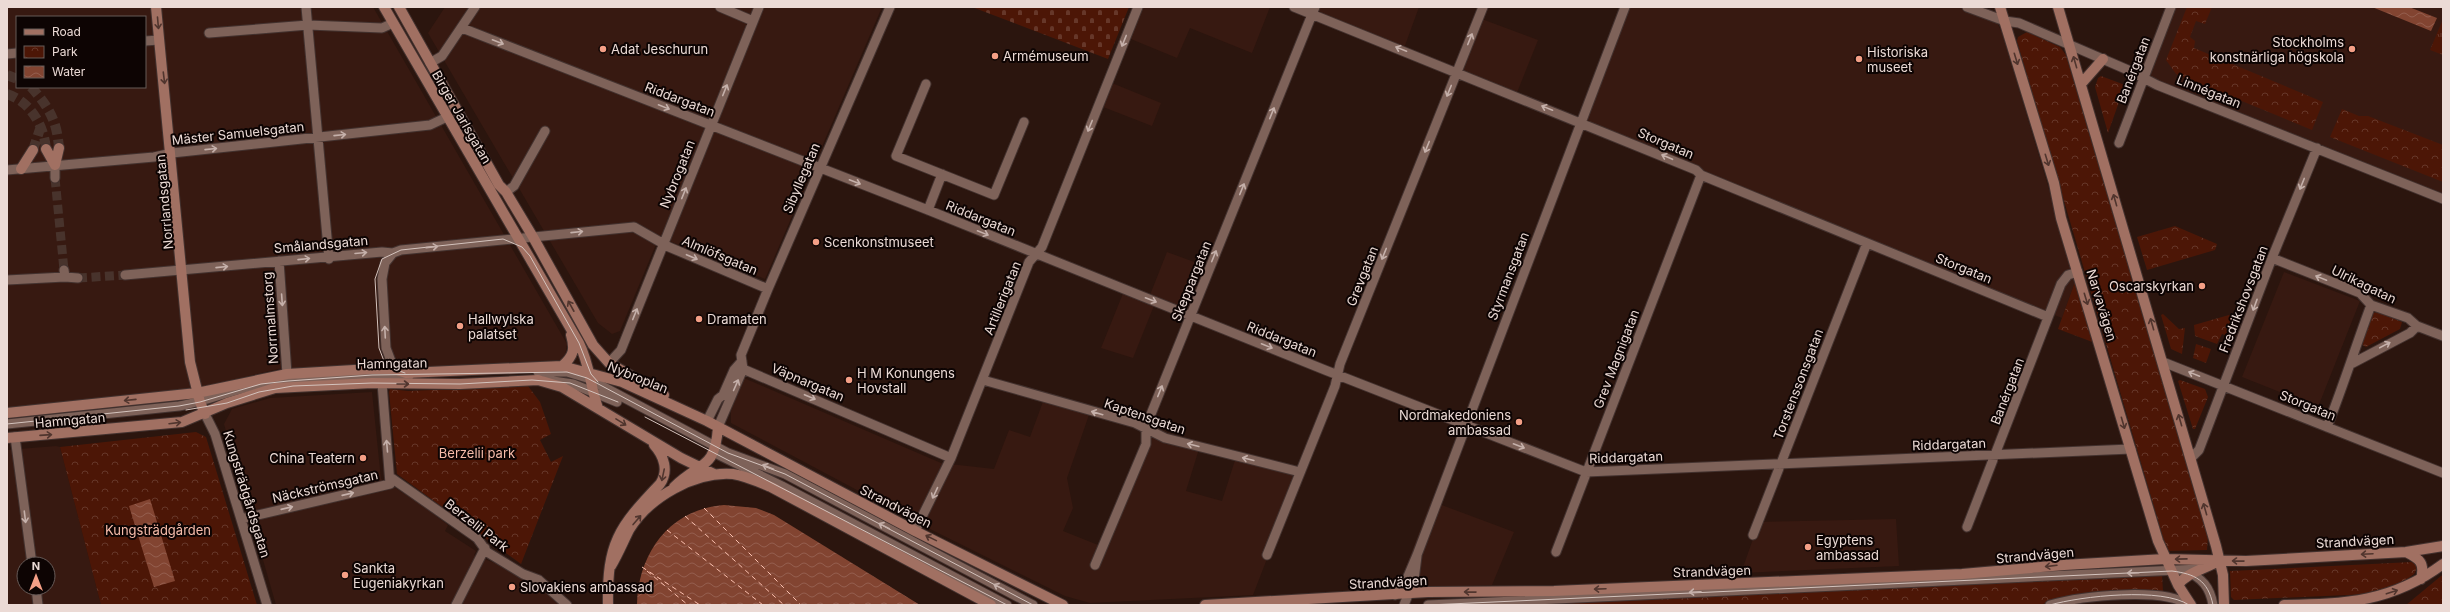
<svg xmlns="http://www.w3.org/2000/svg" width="2450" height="612" font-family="Inter,sans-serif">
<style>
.built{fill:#371911;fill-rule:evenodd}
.grass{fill:url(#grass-tufts)}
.cemetery{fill:url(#cemetery-stones)}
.park{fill:url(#park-crowns)}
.water{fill:url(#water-waves)}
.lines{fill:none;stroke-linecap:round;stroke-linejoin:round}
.ferry{stroke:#fbc0af;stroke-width:1;stroke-dasharray:5 4;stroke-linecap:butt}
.street-tunnel{stroke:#48332c;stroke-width:9;stroke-dasharray:9 4.5;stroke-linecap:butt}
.secondary-tunnel{stroke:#48332c;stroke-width:10;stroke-dasharray:10 5;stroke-linecap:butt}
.street-casing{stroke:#43322f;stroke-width:11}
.secondary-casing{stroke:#43322f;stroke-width:12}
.street{stroke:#7e6259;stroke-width:9}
.secondary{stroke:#a17062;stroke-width:10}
.tram{stroke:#d4c3bd;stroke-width:1}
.oneway{stroke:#50352e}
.oneway2{stroke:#c5b0aa}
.poi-dot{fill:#f49f86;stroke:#0d0403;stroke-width:1.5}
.labels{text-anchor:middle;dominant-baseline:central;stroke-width:4;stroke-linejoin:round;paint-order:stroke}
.poi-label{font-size:13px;fill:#ebdad5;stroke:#0d0403;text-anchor:start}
.street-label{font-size:13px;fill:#ebdad5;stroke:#0d0403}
.park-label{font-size:13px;fill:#f7bcaa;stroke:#0d0403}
</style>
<defs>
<pattern id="grass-tufts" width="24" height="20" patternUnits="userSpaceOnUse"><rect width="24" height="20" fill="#4c1606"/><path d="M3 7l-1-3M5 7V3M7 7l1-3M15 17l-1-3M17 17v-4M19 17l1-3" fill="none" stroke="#663729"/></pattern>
<pattern id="cemetery-stones" width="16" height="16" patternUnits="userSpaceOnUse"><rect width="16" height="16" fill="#4c1606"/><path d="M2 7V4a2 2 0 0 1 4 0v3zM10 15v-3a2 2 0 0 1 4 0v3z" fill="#663729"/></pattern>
<pattern id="park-crowns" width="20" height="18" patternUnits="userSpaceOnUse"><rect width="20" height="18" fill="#4c1606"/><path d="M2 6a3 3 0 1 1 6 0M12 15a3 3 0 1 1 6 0" fill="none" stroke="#663729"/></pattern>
<pattern id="water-waves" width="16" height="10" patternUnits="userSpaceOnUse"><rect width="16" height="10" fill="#824431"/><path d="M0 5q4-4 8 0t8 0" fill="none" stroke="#945e4e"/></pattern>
</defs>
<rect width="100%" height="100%" fill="#2b150e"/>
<path class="built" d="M7,7H373L567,344L565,356L561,360L408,368L376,364L278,369L202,387L7,408ZM17,17H145V87H17Z
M445,7H882L765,279L659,237L620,331L612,334L598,323L428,33Z
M1140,7H1270L1252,53L1190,28L1177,58L1126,37Z
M1286,7H1419L1403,51Z
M1625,7H1972L1994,16L2002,33L2076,279L2062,318L1581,124Z
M2170,7H2443V201L2142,80Z
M1479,18L1538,40L1516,95L1458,72Z
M1107,81L1161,103L1152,126L1098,105Z
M1167,252L1208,267L1189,316L1155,303L1133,358L1101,348L1124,291L1148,300Z
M2284,272L2360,301L2318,407L2242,377Z
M744,378L941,463L994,469L1009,430L1030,437L1044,399L1090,412L1067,478L1073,508L1063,531L1103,547L1149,430L1199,449L1186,491L1222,501L1236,457L1300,473L1253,595L1090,603L1065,596L934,531L731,423V411Z
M372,392L381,479L413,499L424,503L426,508L448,525L445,531L476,551L474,555L510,569L540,586L560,605H276L224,424L232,409L270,398Z
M56,446L60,447L101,605H7V450ZM24,564H48V588H24Z
M1431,501L1514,532L1492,585L1398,588Z
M1896,519L1899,566L1741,573L1759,522Z"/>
<path class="grass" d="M2443,19V55L2430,50Z"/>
<path class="cemetery" d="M972,7H1129L1108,59Z"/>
<path class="park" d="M2187,7H2212L2205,24L2196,21L2190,37L2195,41L2194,48L2323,102L2312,130L2176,74L2166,60Z
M2027,32L2060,47L2066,55L2208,536L2207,550L2167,551L2017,41L2018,37Z
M2101,76L2125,85L2108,133L2095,87L2098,78Z
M2342,109L2359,116H2368L2443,145V182L2330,137Z
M2175,226L2217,244L2215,250L2147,270L2137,237Z
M2076,279L2095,343L2058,329Z
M2377,312L2402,322L2400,329L2366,347L2361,344L2373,313Z
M2236,313L2228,336L2222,334L2217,344L2195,336L2194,325Z
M2163,314L2179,329L2185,328L2182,354L2171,349L2161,315Z
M2196,344L2211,349L2206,363L2193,358Z
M2180,380L2205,389L2208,397L2195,429H2193L2178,381Z
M528,386L540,402L551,434L540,440L551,462L563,456L521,564L397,474L389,392L390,389L408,391Z
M196,432L206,437L257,605H101L60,447Z
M2412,562L2416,565L2417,568L2414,574L2393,589L2370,594L2234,600L2231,597L2230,571Z
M2162,575L2163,592L2070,597L2039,605H1469Z
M2443,575V605H2406L2441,576Z"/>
<path class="water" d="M2372,7H2409L2437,18L2431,31Z
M150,499L175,581L154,587L129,506Z
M724,505L756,508L774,515L920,605H637C638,553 670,509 724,505Z"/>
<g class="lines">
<path class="ferry" d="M704,508L801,605
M685,516L784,605
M667,530L763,605
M642,567L700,605
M647,571L688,605"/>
<path class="street-tunnel" d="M55,178L64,270
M78,278L125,275"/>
<path class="secondary-tunnel" d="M7,75L17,79
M31,87C49,107 57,121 59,148
M7,94C31,102 44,126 46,149
M33,150L41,126"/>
<defs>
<path id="street" d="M306,7L329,259
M720,7L753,21
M1294,7L1696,170L1701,175L2048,317
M1967,7L2005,21L2019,23L2128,70L2157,85L2443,199
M462,28L928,210L1325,370L1586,472L2131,449
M209,33L308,25L382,28L393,23
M145,41L159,40
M7,54L17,53
M430,63L442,56L475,7
M926,84L896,156L994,195L1024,122
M2119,143L2171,7
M55,165V178
M7,170L154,157L172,153L430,125L447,117
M506,192L514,186L545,131
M928,210L942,174
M393,253L385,263L382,279L386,348L394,369
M2272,258L2360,293L2371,305L2408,318L2417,326L2443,336
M279,261L287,374
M125,275L382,252L393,253L401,250L634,227L669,247L768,289
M65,277L78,278
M7,280L65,277L64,270
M2163,362L2443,473
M609,363L621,350L627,335L759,7
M2353,363L2410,333L2417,326
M743,369L951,458
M538,372H567L587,378L728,453L785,474L1033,605
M546,380L573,384L617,402
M983,380L1135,423L1165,438L1300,472
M205,414L215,434L267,605
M707,421L718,399L723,395L734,370L742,361
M7,424L179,406C207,401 234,389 262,384C310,375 360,377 409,376
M718,427L743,369L741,355L768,289L890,7
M2327,427C2343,387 2356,345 2371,305
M15,437L32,564
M717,454L782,486L1007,605
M2191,458L2199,450L2272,258L2317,148
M390,477L477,538L487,552L523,574L539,580L567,605
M241,519L390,484L382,383
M1967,527L2061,284L2068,275L2078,272
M915,531L951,458L1029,262L1042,247L1138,7
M1753,535L1867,243
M1556,552L1701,175
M1267,555L1335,386L1340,364L1483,7
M1095,565L1146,444V427L1149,419L1315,7
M2186,571C2202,578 2210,587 2213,605
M36,588L38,605
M1395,595L1406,581L1417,555L1625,7
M456,605L485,548
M1404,605L1414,580L1417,556
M1428,605L2200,569
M2050,605C2081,596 2163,587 2189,605"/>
<path id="secondary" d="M156,7L190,362L200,402L205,414
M384,7L579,343C590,365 590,386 598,408
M399,7L499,185L506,192L533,237L593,345L609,363L664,395
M2000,7L2054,183L2061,218L2158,541L2178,585L2191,605
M2058,7L2216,546L2223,575L2224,605
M2081,84L2103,59
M46,149L55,165
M55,165L59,148
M21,169L33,150
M562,366C574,356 575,349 571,335
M7,413L197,393L287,374L371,369H394L406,373L562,366L622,382L707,421L915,531L1063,605
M7,438L182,422L227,403L275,388L372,383L460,384L538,380L562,387L681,458L714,474
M674,487C700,461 715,471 718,427
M2406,552C2420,559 2425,563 2421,579
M611,566C618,554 623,542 629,530C649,497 695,471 733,474C746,476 759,482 771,487L991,605
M2178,585C2187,572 2206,569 2220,560
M608,605C607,543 618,528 660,484C669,471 664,456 654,445
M1205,605L1428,592L1554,591L1962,574L2064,565L2165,559L2246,561L2406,552L2443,546
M2284,605C2346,604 2392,602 2443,564"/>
</defs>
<use href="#street" class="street-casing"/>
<use href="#secondary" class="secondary-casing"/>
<use href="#street" class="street"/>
<use href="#secondary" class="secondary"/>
<path class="tram" d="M405,373L394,369L384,361L379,348L375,279L382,259L401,250L503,239L522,247L530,256L579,343L591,374L598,382
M186,410L227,403L259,392L293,386L372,383L460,384L532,380L570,383L618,402
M645,417L1007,605
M7,424L179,406L200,402L261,384L288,381L372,375L567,372L587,378L728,453L785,474L1033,605
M1428,605L2172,571C2195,574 2208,580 2213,605
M2050,605C2081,596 2163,587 2189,605"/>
</g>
<defs><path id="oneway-shaft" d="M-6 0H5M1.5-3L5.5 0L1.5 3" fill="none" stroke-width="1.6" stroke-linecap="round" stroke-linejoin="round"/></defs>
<g class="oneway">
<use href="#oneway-shaft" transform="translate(158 23) rotate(85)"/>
<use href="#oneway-shaft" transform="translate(2016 59) rotate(73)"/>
<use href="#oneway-shaft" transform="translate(2075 62) rotate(-106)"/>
<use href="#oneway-shaft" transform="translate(164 78) rotate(83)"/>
<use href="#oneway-shaft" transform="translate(2047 160) rotate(73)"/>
<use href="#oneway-shaft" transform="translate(2115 200) rotate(-106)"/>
<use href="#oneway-shaft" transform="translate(2086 299) rotate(73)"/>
<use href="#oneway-shaft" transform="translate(571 306) rotate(-119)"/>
<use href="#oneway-shaft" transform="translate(2152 324) rotate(-106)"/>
<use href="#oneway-shaft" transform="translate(403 384)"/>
<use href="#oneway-shaft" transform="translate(130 400) rotate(174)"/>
<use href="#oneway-shaft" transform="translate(2180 420) rotate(-106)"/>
<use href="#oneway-shaft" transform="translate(621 422) rotate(32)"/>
<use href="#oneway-shaft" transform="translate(175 423) rotate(-7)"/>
<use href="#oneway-shaft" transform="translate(2123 423) rotate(74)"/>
<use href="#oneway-shaft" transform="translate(46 435) rotate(-4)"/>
<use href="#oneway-shaft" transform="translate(663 475) rotate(102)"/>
<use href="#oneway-shaft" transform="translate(2205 509) rotate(-106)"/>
<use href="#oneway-shaft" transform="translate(637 520) rotate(-49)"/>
<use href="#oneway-shaft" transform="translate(931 538) rotate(-154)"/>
<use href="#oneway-shaft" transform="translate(2367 554) rotate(177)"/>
<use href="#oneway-shaft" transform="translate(2181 559) rotate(179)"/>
<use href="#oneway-shaft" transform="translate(2238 561) rotate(-179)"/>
<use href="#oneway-shaft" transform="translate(2051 566) rotate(173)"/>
<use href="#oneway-shaft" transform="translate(1600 589) rotate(178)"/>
<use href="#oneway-shaft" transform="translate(1470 592) rotate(-179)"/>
<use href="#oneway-shaft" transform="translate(2392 592) rotate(-18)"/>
</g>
<g class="oneway2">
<use href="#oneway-shaft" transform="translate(1470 39) rotate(-68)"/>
<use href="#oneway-shaft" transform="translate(1124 41) rotate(112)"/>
<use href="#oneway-shaft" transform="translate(498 42) rotate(21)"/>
<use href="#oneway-shaft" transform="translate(1401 49) rotate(-158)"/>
<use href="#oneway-shaft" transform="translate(725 90) rotate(-68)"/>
<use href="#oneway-shaft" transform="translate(1449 91) rotate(112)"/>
<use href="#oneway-shaft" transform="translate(664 107) rotate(22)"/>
<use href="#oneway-shaft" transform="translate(1547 108) rotate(-158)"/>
<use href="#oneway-shaft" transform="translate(1272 113) rotate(-68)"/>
<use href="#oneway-shaft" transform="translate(1090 126) rotate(112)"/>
<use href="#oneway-shaft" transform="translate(340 135) rotate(-6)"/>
<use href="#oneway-shaft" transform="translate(1427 147) rotate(112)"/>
<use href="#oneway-shaft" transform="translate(211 149) rotate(-6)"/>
<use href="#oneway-shaft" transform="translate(1667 157) rotate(-157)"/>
<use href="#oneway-shaft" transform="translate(855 182) rotate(21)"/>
<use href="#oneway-shaft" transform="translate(2302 184) rotate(112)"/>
<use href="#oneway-shaft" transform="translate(1242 189) rotate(-68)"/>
<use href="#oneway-shaft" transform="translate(684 193) rotate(-68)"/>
<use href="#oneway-shaft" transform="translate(577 232) rotate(-6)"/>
<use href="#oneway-shaft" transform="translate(983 233) rotate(22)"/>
<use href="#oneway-shaft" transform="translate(432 247) rotate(-6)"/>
<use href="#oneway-shaft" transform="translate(361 253) rotate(-5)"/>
<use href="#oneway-shaft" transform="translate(1384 254) rotate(112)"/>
<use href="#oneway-shaft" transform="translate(1214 256) rotate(-68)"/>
<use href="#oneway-shaft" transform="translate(692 257) rotate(23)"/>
<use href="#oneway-shaft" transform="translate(304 259) rotate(-6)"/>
<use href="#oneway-shaft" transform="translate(222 267) rotate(-6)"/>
<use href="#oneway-shaft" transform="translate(2321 278) rotate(-158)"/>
<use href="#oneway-shaft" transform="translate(282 300) rotate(86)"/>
<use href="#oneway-shaft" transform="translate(1151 300) rotate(21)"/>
<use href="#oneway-shaft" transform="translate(2255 305) rotate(110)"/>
<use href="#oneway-shaft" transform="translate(635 314) rotate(-68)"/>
<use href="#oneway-shaft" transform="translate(385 332) rotate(-93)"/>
<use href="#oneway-shaft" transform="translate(2385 345) rotate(-28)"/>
<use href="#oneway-shaft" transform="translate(1267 346) rotate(22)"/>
<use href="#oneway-shaft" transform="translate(2194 374) rotate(-158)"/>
<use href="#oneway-shaft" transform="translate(736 385) rotate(-66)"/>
<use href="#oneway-shaft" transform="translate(1160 391) rotate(-68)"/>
<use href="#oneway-shaft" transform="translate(810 397) rotate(23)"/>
<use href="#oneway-shaft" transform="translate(1097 413) rotate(-164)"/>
<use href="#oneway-shaft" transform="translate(1193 445) rotate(-166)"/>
<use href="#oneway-shaft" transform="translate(387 446) rotate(-95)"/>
<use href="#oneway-shaft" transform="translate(1519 446) rotate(21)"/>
<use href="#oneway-shaft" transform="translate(1248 459) rotate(-166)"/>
<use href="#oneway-shaft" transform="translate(768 467) rotate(-157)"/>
<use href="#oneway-shaft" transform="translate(935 493) rotate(115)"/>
<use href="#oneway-shaft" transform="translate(348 494) rotate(-13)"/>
<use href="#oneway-shaft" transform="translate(287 508) rotate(-13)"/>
<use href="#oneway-shaft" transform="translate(25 517) rotate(83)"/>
<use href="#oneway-shaft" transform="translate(884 526) rotate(-152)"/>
<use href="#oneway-shaft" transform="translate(2133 573) rotate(178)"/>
<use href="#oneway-shaft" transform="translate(999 587) rotate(-152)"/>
<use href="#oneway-shaft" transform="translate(1695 592) rotate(177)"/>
</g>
<g class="poi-dot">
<circle cx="603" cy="49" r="4"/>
<circle cx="2352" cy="49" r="4"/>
<circle cx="995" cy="56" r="4"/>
<circle cx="1859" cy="59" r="4"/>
<circle cx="816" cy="242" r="4"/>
<circle cx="2202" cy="286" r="4"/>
<circle cx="699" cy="319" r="4"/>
<circle cx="460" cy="326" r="4"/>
<circle cx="849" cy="380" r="4"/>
<circle cx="1519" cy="422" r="4"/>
<circle cx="363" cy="458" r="4"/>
<circle cx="1808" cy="547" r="4"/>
<circle cx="345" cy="575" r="4"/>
<circle cx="512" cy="587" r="4"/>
</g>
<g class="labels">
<g class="poi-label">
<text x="2344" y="42" text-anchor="end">Stockholms<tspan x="2344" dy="15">konstnärliga högskola</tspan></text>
<text x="611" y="49">Adat Jeschurun</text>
<text x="1867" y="52">Historiska<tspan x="1867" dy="15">museet</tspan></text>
<text x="1003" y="56">Armémuseum</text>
<text x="824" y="242">Scenkonstmuseet</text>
<text x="2194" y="286" text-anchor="end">Oscarskyrkan</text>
<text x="468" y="319">Hallwylska<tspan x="468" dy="15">palatset</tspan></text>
<text x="707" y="319">Dramaten</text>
<text x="857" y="373">H M Konungens<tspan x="857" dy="15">Hovstall</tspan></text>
<text x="1511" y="415" text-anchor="end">Nordmakedoniens<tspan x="1511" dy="15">ambassad</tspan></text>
<text x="355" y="458" text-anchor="end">China Teatern</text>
<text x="1816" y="540">Egyptens<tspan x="1816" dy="15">ambassad</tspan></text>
<text x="353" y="568">Sankta<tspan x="353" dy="15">Eugeniakyrkan</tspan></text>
<text x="520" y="587">Slovakiens ambassad</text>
</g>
<g class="street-label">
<text transform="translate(2133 70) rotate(-69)">Banérgatan</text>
<text transform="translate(2209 91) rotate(22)">Linnégatan</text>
<text transform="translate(680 99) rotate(21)">Riddargatan</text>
<text transform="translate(462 117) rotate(60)">Birger Jarlsgatan</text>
<text transform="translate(238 133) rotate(-6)">Mäster Samuelsgatan</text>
<text transform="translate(1666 143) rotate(23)">Storgatan</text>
<text transform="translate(677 174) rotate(-68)">Nybrogatan</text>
<text transform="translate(801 178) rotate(-67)">Sibyllegatan</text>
<text transform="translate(164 202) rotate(-95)">Norrlandsgatan</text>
<text transform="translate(981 218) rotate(22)">Riddargatan</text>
<text transform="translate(321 244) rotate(-5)">Smålandsgatan</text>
<text transform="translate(720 255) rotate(23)">Almlöfsgatan</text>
<text transform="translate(1964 268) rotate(22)">Storgatan</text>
<text transform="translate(1362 276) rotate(-68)">Grevgatan</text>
<text transform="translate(1508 276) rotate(-69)">Styrmansgatan</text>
<text transform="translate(1191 281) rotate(-68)">Skeppargatan</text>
<text transform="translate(2364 284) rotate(26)">Ulrikagatan</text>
<text transform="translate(1002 298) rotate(-68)">Artillerigatan</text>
<text transform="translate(2243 299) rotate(-69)">Fredrikshovsgatan</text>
<text transform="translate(2102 305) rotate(73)">Narvavägen</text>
<text transform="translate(270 318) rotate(-94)">Norrmalmstorg</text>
<text transform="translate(1282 339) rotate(22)">Riddargatan</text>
<text transform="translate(1616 359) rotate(-69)">Grev Magnigatan</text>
<text transform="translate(392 363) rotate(-1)">Hamngatan</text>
<text transform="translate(638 377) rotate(22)">Nybroplan</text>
<text transform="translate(808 382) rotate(23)">Väpnargatan</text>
<text transform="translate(1798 384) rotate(-69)">Torstenssonsgatan</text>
<text transform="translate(2007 391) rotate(-69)">Banérgatan</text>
<text transform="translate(2308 405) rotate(22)">Storgatan</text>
<text transform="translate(1145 416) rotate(19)">Kaptensgatan</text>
<text transform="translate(70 420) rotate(-5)">Hamngatan</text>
<text transform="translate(1949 444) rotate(-2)">Riddargatan</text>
<text transform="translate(1626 457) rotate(-2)">Riddargatan</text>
<text transform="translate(325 486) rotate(-13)">Näckströmsgatan</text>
<text transform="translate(247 494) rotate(73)">Kungsträdgårdsgatan</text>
<text transform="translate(896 506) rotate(27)">Strandvägen</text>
<text transform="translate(477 525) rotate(38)">Berzelii Park</text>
<text transform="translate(2355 541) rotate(-3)">Strandvägen</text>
<text transform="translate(2035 555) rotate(-5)">Strandvägen</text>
<text transform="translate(1712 571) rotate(-2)">Strandvägen</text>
<text transform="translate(1388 582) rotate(-3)">Strandvägen</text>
</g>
<g class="park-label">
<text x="477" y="453">Berzelii park</text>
<text x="158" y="530">Kungsträdgården</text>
</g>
</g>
<rect width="2450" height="612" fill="none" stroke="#ebdad5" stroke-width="16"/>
<rect x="16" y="16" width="130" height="72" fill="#0d0403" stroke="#665a57"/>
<rect x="24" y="29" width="20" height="6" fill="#a17062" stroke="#665a57"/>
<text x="52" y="36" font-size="12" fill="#ebdad5">Road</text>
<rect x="24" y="46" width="20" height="12" fill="url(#park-crowns)" stroke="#665a57"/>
<text x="52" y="56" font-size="12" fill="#ebdad5">Park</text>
<rect x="24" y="66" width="20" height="12" fill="url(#water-waves)" stroke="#665a57"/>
<text x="52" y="76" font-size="12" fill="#ebdad5">Water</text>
<g transform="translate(36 576)"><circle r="19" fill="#0d0403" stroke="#665a57"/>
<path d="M0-3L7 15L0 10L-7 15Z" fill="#f49f86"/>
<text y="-6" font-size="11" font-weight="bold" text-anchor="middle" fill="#ebdad5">N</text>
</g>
</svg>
